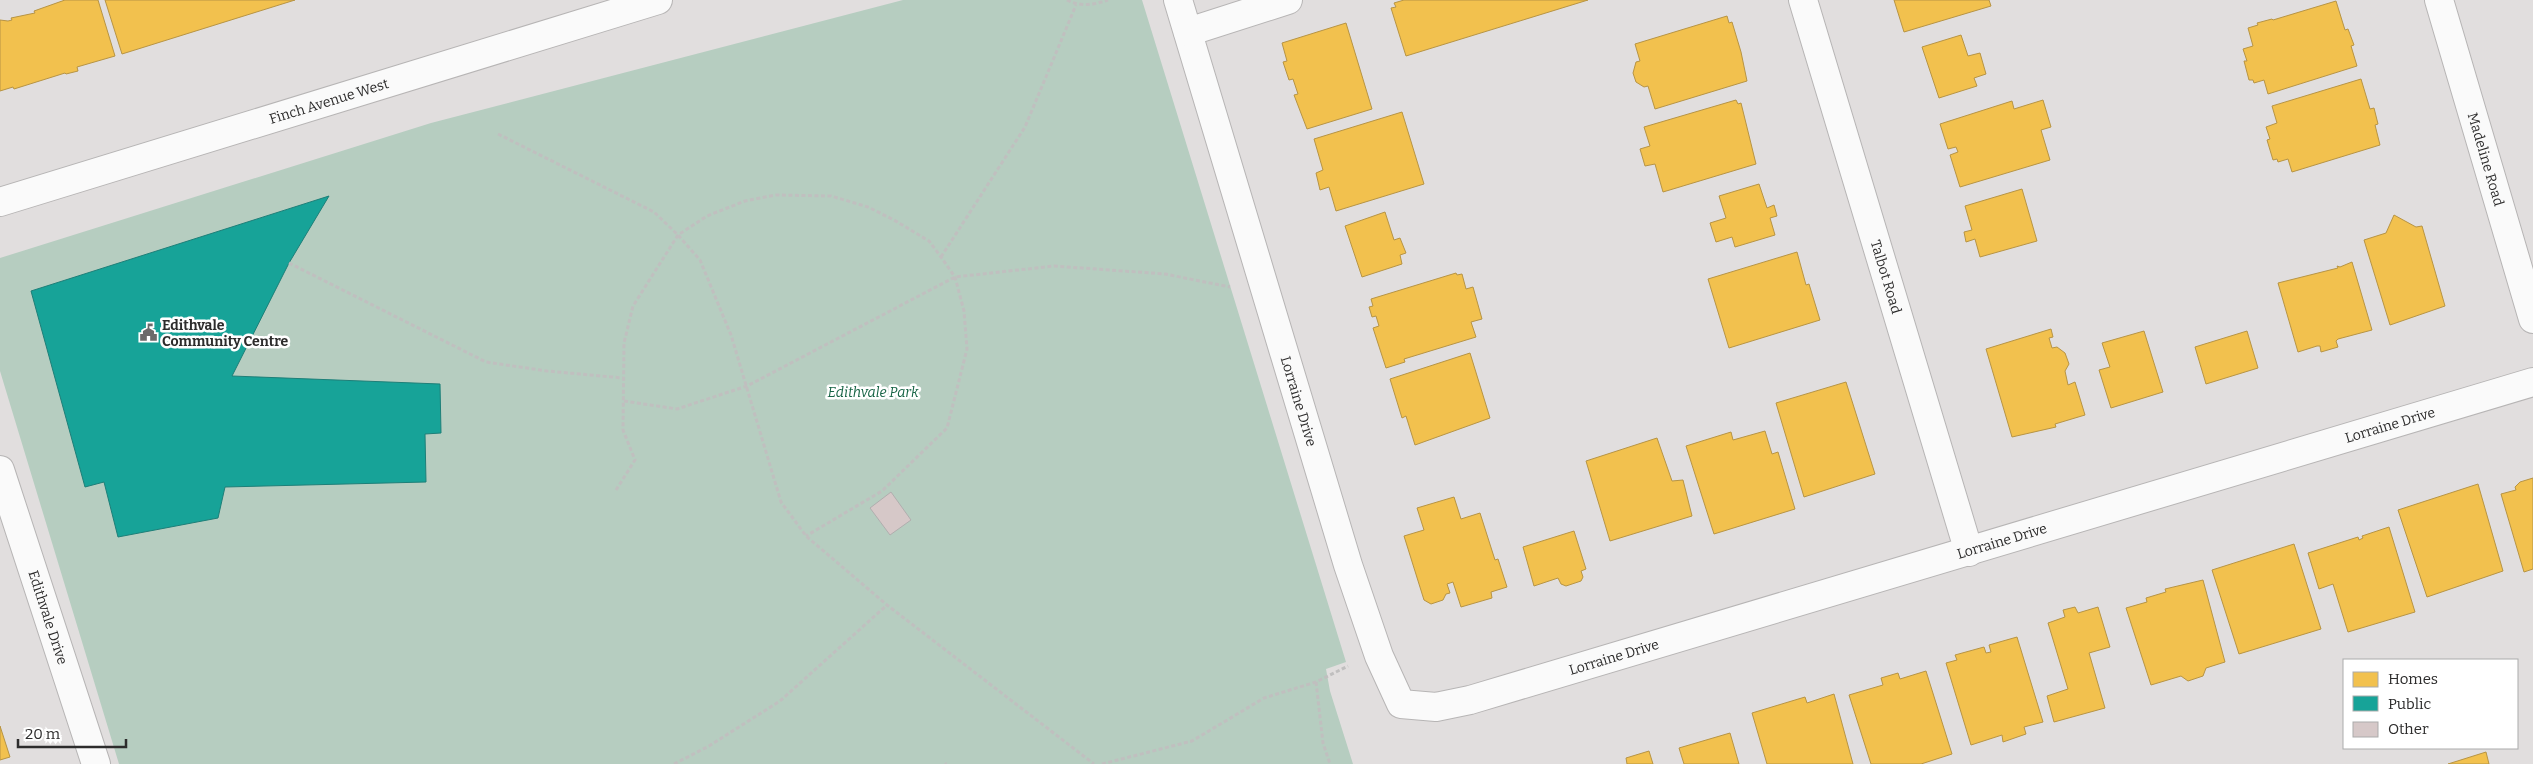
<svg xmlns="http://www.w3.org/2000/svg" width="2533" height="764" font-family="Bitter,serif">
<style>
.green{fill:#b6cdc0}
.homes{fill:#f2c14e;stroke:#b79444}
.public{fill:#17a398;stroke:#1e7f78}
.building{fill:#d6c8c8;stroke:#b0aeae}
.lines{fill:none;stroke-linecap:round;stroke-linejoin:round}
.minor-casing{stroke:#b7b5b5;stroke-width:30}
.major-casing{stroke:#b7b5b5;stroke-width:30}
.path{stroke:#c0bfbf;stroke-width:3;stroke-dasharray:4 2.5;stroke-linecap:butt}
.minor{stroke:#fafafa;stroke-width:28}
.major{stroke:#fafafa;stroke-width:28}
.labels{text-anchor:middle;dominant-baseline:central;stroke-width:5;stroke-linejoin:round;paint-order:stroke}
.street-label{font-size:14px;fill:#2d2c2c;stroke:#fff}
.poi-label{font-size:14px;font-weight:bold;fill:#2d2c2c;stroke:#fff;text-anchor:start}
.park-label{font-size:14px;font-style:italic;fill:#176445;stroke:#fff}
</style>
<rect width="100%" height="100%" fill="#e1dede"/>
<path class="green" d="M903,0H1142L1346,662L1326,669L1330,691L1353,764H119L0,371V258L431,123Z"/>
<path class="homes" d="M65,0H98L115,56L77,67L78,71L66,74L65,73L14,89L13,87L0,91V20L8,21L12,20L11,18L35,13L34,11Z
M105,0H295L122,54Z
M1404,0H1588L1406,56L1391,8L1396,7L1394,3Z
M1894,0H1989L1991,6L1904,32Z
M2336,1L2345,30L2348,29L2354,45L2351,46L2357,66L2268,94L2264,80L2254,83L2253,80H2249L2244,61H2247L2243,49L2253,46L2248,28L2258,25L2257,23L2272,19L2273,20Z
M1727,16L1729,23L1732,22L1741,52L1747,81L1655,109L1648,86L1644,87L1636,82L1633,73L1636,62L1640,61L1635,44Z
M1346,23L1372,109L1307,129L1294,95L1298,94L1293,79L1289,80L1283,62L1287,61L1282,43Z
M1961,35L1968,56L1980,53L1986,74L1974,78L1977,86L1939,98L1922,47Z
M2361,79L2370,109L2374,108L2378,124L2375,125L2380,145L2292,172L2288,159L2278,162L2277,159L2273,160L2267,140L2270,139L2266,127L2277,123L2272,106Z
M1736,100L1738,104L1741,103L1756,164L1663,192L1655,164L1645,166L1640,149L1650,146L1644,127Z
M2043,100L2051,127L2041,130L2050,160L1960,187L1950,155L1958,152L1956,147L1948,149L1940,124L2012,101L2014,109Z
M1402,112L1424,184L1336,211L1329,187L1320,190L1316,173L1323,170L1314,139Z
M1759,184L1767,208L1774,205L1777,216L1770,218L1775,235L1735,247L1732,237L1716,242L1710,223L1726,218L1719,196Z
M2022,189L2037,241L1980,257L1975,239L1966,242L1964,232L1972,230L1965,206Z
M1385,212L1394,240L1400,238L1406,253L1400,255L1402,264L1362,277L1345,226Z
M2394,215L2416,227L2422,226L2445,306L2390,325L2364,240L2386,233Z
M1797,252L1806,285L1809,284L1820,320L1729,348L1708,279Z
M2352,262L2372,330L2338,339L2336,341L2338,347L2321,352L2320,346H2317L2298,352L2278,283L2338,268L2337,266L2340,267Z
M1456,273L1457,275L1462,274L1466,289L1473,287L1482,319L1471,322L1476,337L1404,359L1405,362L1386,368L1373,328L1379,326L1376,316L1372,317L1369,307L1373,306L1371,299Z
M2051,329L2053,337L2049,338L2052,348L2057,347L2065,353L2069,364L2065,371L2068,385L2075,382L2085,415L2055,424L2056,427L2012,437L1986,349Z
M2144,331L2163,392L2111,408L2099,370L2110,367L2102,343Z
M2247,331L2258,368L2206,384L2195,347Z
M1470,353L1490,418L1415,445L1406,416L1402,418L1390,379Z
M1846,382L1875,474L1804,497L1776,403Z
M1765,431L1772,454L1778,452L1795,509L1714,534L1686,446L1731,432L1733,440Z
M1657,438L1672,481L1683,480L1692,516L1610,541L1586,461Z
M2533,478V569L2524,572L2501,494L2516,490L2515,487L2520,482Z
M2478,484L2503,571L2427,597L2398,510Z
M1454,497L1461,519L1480,513L1495,560L1498,559L1507,587L1491,592L1492,598L1461,607L1453,582L1447,584L1450,593L1446,594L1443,600L1431,604L1424,600L1404,536L1424,530L1417,508Z
M2389,527L2415,612L2348,632L2333,584L2319,589L2308,553L2358,537L2359,540L2363,538L2362,536Z
M1574,531L1586,569L1581,571L1583,577L1581,581L1566,586L1561,584L1558,578L1534,586L1523,547Z
M2294,544L2321,629L2239,654L2212,570Z
M2203,580L2225,662L2206,668L2203,676L2188,681L2181,676L2151,685L2126,608L2147,602L2146,598L2166,592L2165,589Z
M2075,607L2078,613L2098,607L2110,647L2089,653L2105,708L2054,722L2047,696L2068,689L2048,623L2065,617L2063,610Z
M2017,637L2043,722L2024,727L2026,734L2003,742L2002,735L1971,745L1946,663L1957,660L1955,655L1984,647L1986,653L1991,652L1989,645Z
M1926,671L1952,754L1921,764H1871L1849,695L1883,685L1881,678L1898,673L1900,679Z
M1834,694L1853,764H1767L1752,713L1805,697L1807,703Z
M0,726L10,757L0,760Z
M1730,733L1739,764H1684L1679,748Z
M1649,751L1653,764H1627L1626,758Z
M2486,752L2489,764H2448Z"/>
<path class="public" d="M329,196L289,263L232,376L440,384L441,433L425,434L426,482L225,487L218,518L118,537L104,482L85,487L31,291Z"/>
<path class="building" d="M891,492L911,520L890,535L870,508Z"/>
<g class="lines">
<defs>
<g id="minor">
<path id="s1" d="M1178,0L1348,565L1379,656L1401,704L1436,707L1470,700L2533,382"/>
<path id="s2" d="M1803,0L1969,552"/>
<path id="s3" d="M2439,0L2533,319"/>
<path d="M1188,32L1288,0"/>
<path id="s4" d="M0,470L96,764"/>
</g>
<g id="major">
<path id="s5" d="M0,202L658,0"/>
</g>
</defs>
<use href="#minor" class="minor-casing"/>
<use href="#major" class="major-casing"/>
<path class="path" d="M1067,0C1080,7 1094,5 1108,0
M498,134L654,212L678,235L700,260L731,335L781,502L806,536L887,605L1094,764
M941,257L1025,127L1076,5
M289,263L486,362L547,371L623,378
M624,401L677,409L747,386L955,277L1054,266L1165,274L1230,287
M616,490L635,460L623,430L624,343L633,306L678,235L707,216L745,201L776,195L831,196L868,207L894,220L929,241L941,257L955,277L964,311L967,349L947,428L882,491L806,536
M1316,682L1323,743L1330,764
M945,763L946,764
M674,764L709,746L780,701L887,605
M1102,764L1192,741L1264,698L1316,682L1348,666"/>
<use href="#minor" class="minor"/>
<use href="#major" class="major"/>
</g>
<defs>
<symbol id="civic-bare" viewBox="-9 -9 18 18"><path d="M-.6-6.5H3V-4.5H.6V-3L4-1V1h2V6H-6V1h2V-1L-.6-3ZM-1.2 2.5V6h2.4V2.5Z" fill="#6c6a6a" stroke="#fff" stroke-width="2.5" paint-order="stroke"/></symbol>
</defs>
<g fill-rule="evenodd">
<use href="#civic-bare" x="136" y="320" width="25" height="25"/>
</g>
<g class="labels">
<g class="street-label">
<text stroke="none"><textPath href="#s5" startOffset="344">Finch Avenue West</textPath></text>
<text stroke="none"><textPath href="#s3" startOffset="166">Madeline Road</textPath></text>
<text stroke="none"><textPath href="#s2" startOffset="289">Talbot Road</textPath></text>
<text stroke="none"><textPath href="#s1" startOffset="419">Lorraine Drive</textPath></text>
<text stroke="none"><textPath href="#s1" startOffset="1769">Lorraine Drive</textPath></text>
<text stroke="none"><textPath href="#s1" startOffset="1364">Lorraine Drive</textPath></text>
<text stroke="none"><textPath href="#s4" startOffset="155">Edithvale Drive</textPath></text>
<text stroke="none"><textPath href="#s1" startOffset="959">Lorraine Drive</textPath></text>
</g>
<g class="poi-label">
<text x="162" y="325">Edithvale<tspan x="162" dy="16">Community Centre</tspan></text>
</g>
<g class="park-label">
<text x="873" y="392">Edithvale Park</text>
</g>
</g>
<rect x="2343" y="659" width="175" height="90" fill="#ffffff" stroke="#ababab"/>
<rect x="2353" y="672" width="25" height="15" fill="#f2c14e" stroke="#ababab"/>
<text x="2388" y="684" font-size="15" fill="#2d2c2c">Homes</text>
<rect x="2353" y="696" width="25" height="15" fill="#17a398" stroke="#ababab"/>
<text x="2388" y="709" font-size="15" fill="#2d2c2c">Public</text>
<rect x="2353" y="722" width="25" height="15" fill="#d6c8c8" stroke="#ababab"/>
<text x="2388" y="734" font-size="15" fill="#2d2c2c">Other</text>
<path d="M18 739v8h108v-8" fill="none" stroke="#2d2c2c" stroke-width="2.5"/>
<text x="25" y="739" font-size="15" fill="#2d2c2c" stroke="#ffffff" stroke-width="4" paint-order="stroke">20 m</text>
</svg>
